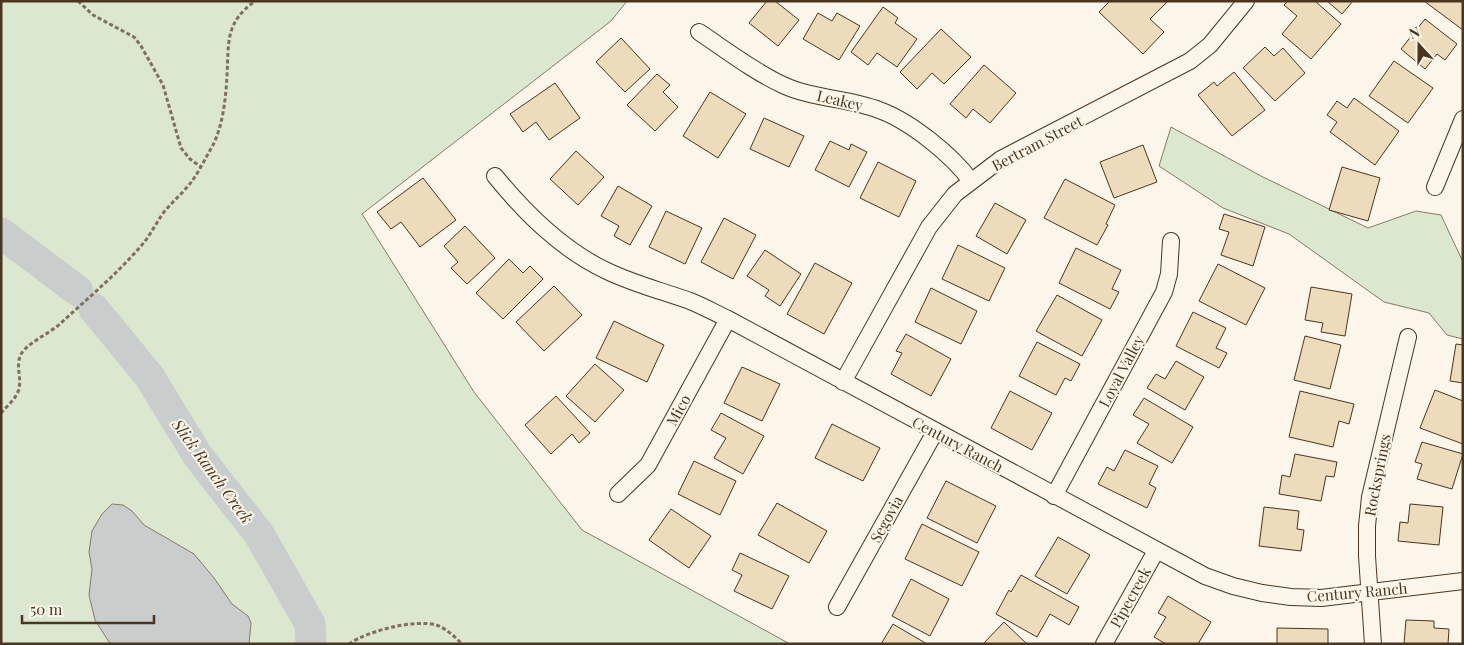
<svg xmlns="http://www.w3.org/2000/svg" width="1464" height="645" font-family="'Playfair Display',serif">
<style>
.green{fill:#dce7d0;stroke:#887966}
.water{fill:#c9cecd;stroke:#887966}
.lines{fill:none;stroke-linecap:round;stroke-linejoin:round}
.river{stroke:#c9cecd;stroke-width:31}
.building{fill:#ecdcbc;stroke:#4a3520}
.street-casing{stroke:#4a3520;stroke-width:18}
.path{stroke:#7f6f5c;stroke-width:3;stroke-dasharray:4 2.5;stroke-linecap:butt}
.street{stroke:#fbf6e9;stroke-width:16}
.labels{text-anchor:middle;dominant-baseline:central;stroke-width:4;stroke-linejoin:round;paint-order:stroke}
.street-label{font-size:15px;fill:#4a3520;stroke:#fbf6e9}
.water-label{font-size:16px;font-style:italic;fill:#4a3520;stroke:#fbf6e9}
</style>
<rect width="100%" height="100%" fill="#fbf6e9"/>
<path class="green" d="M1,1H627L611,21L362,214L474,392L582,530L790,644H1Z
M1171,127L1261,176L1368,228L1416,211L1441,215L1463,262V339L1447,335L1429,313L1384,302L1289,234L1223,208L1159,166Z"/>
<path class="water" d="M112,504L123,505L132,511L144,525L194,554L214,578L232,604L248,616L251,623L249,644H112L109,642L95,620L89,595L92,569L89,552L92,531L102,514Z"/>
<g class="lines">
<path class="river" d="M1,233L78,291
M94,309L149,376L198,456L259,534L310,624L311,644"/>
</g>
<path class="building" d="M767,1H775L799,20L778,46L749,23Z
M1110,1H1168L1150,19L1164,32L1143,54L1099,12Z
M1288,1H1315L1341,24L1311,59L1282,34L1297,16L1284,5Z
M1327,1H1353L1342,14Z
M1424,1H1463V30Z
M883,7L898,18L895,23L917,39L897,67L877,53L868,65L851,52Z
M818,13L832,21L837,13L860,26L839,60L803,39Z
M1425,19L1457,44L1445,60L1437,54L1425,69L1401,49Z
M941,29L971,57L944,84L932,73L917,89L900,72Z
M621,38L650,69L625,92L596,62Z
M1265,47L1274,56L1283,48L1305,73L1275,101L1243,68Z
M1394,61L1433,88L1408,123L1369,96Z
M984,65L1016,93L990,123L973,109L966,118L950,104Z
M1234,72L1265,110L1232,136L1198,95L1214,82L1217,86Z
M657,74L670,85L663,92L678,107L655,131L627,105Z
M555,83L580,118L549,140L536,122L523,132L510,114Z
M710,92L746,114L718,158L683,136Z
M1354,98L1399,131L1375,165L1330,132L1337,122L1327,115L1337,101L1347,108Z
M764,118L804,136L789,167L750,149Z
M830,141L849,150L851,144L867,152L849,187L815,170Z
M1143,145L1157,182L1114,198L1100,162Z
M576,151L604,177L578,205L550,179Z
M878,162L916,181L899,217L860,198Z
M1342,167L1380,178L1368,221L1329,210Z
M423,178L456,220L420,247L401,222L391,229L377,212Z
M1065,179L1115,205L1106,224L1108,225L1097,245L1044,218Z
M618,186L652,206L630,245L614,236L619,226L601,216Z
M995,203L1026,220L1007,254L976,236Z
M666,211L702,228L685,264L649,247Z
M1224,214L1265,227L1253,266L1221,255L1229,232L1219,229Z
M724,218L756,235L733,279L701,262Z
M465,226L495,258L467,284L451,268L458,262L444,246Z
M958,245L1005,268L989,301L942,279Z
M1076,248L1121,270L1112,289L1119,292L1110,309L1059,283Z
M765,250L801,274L780,306L765,296L769,290L747,276Z
M509,259L523,273L530,266L543,279L503,319L476,293Z
M815,263L852,283L824,334L787,314Z
M1218,264L1265,288L1246,325L1199,301Z
M554,286L582,315L544,351L516,322Z
M1311,287L1352,294L1345,336L1321,332L1323,323L1305,320Z
M931,288L977,311L961,344L915,322Z
M1057,295L1102,320L1082,356L1036,331Z
M1193,312L1226,328L1216,348L1227,353L1219,368L1176,346Z
M614,321L664,345L647,382L596,358Z
M906,334L951,359L931,396L891,374L902,353L896,351Z
M1305,336L1341,345L1330,389L1294,380Z
M1037,342L1080,364L1071,381L1065,378L1056,395L1019,376Z
M1456,344L1463,345V383L1450,381Z
M1176,361L1204,377L1185,410L1147,388L1156,374L1165,379Z
M595,364L624,390L595,422L566,396Z
M742,367L780,384L762,421L724,403Z
M1435,390L1463,401V444L1420,428Z
M1010,391L1052,413L1032,450L991,428Z
M1300,391L1354,404L1349,424L1339,421L1333,447L1289,437Z
M556,396L590,433L579,443L572,434L551,454L525,425Z
M1144,398L1193,427L1172,463L1137,443L1149,424L1133,415Z
M721,413L764,436L743,474L714,458L726,438L711,430Z
M832,424L880,448L863,481L815,458Z
M1422,442L1463,454L1452,489L1417,479L1422,464L1415,462Z
M1125,450L1158,466L1149,484L1156,488L1147,508L1098,484L1107,467L1114,471Z
M1295,454L1337,462L1334,477L1326,476L1321,501L1279,494L1282,475L1290,477Z
M694,461L736,481L720,515L678,494Z
M946,481L996,506L977,543L927,518Z
M777,503L827,531L809,563L758,535Z
M1410,504L1443,507L1439,545L1398,541L1400,522L1408,523Z
M1264,507L1299,511L1297,529L1304,530L1301,551L1259,546Z
M671,509L711,536L689,568L649,540Z
M922,524L979,552L962,586L905,559Z
M1058,537L1090,555L1067,594L1035,576Z
M740,553L789,576L772,609L734,591L742,575L732,570Z
M1021,575L1079,607L1069,625L1050,614L1037,637L996,614L1009,590L1011,592Z
M911,579L949,599L930,636L892,616Z
M1168,596L1211,622L1198,644H1166L1154,637L1166,617L1158,613Z
M1406,620L1434,621V628L1449,629L1448,644H1404Z
M1004,622L1027,644H983Z
M893,624L927,644H881Z
M1277,628L1328,629V644H1277Z"/>
<g class="lines">
<defs>
<path id="street" d="M699,32C726,50 753,71 783,85C813,99 848,98 879,110C910,121 952,155 971,181
M495,176C526,214 562,250 607,271C634,284 662,291 690,301C703,306 715,313 728,319L1205,576L1233,586L1262,593L1291,597L1321,598L1463,581
M1435,187L1463,119
M843,382L929,227L955,194L1001,159L1190,61L1210,45L1246,1
M618,494L648,465L728,319
M1054,496L1164,292L1169,274L1171,241
M837,607L935,432
M1104,644L1156,551
M1373,644L1367,556V526L1370,497L1408,337"/>
</defs>
<use href="#street" class="street-casing"/>
<path class="path" d="M78,1L93,15L134,37L141,46L163,85L181,148L190,159L201,167
M1,413C7,406 16,399 19,389C22,375 13,361 25,349C35,339 50,333 61,323C88,298 117,274 141,246C150,236 156,223 164,212C173,201 184,192 192,181C200,170 206,157 213,145C223,125 226,97 227,75C229,41 225,23 255,1
M349,644C367,631 414,619 436,625C446,628 455,637 462,644"/>
<use href="#street" class="street"/>
</g>
<g class="labels">
<g class="street-label">
<text transform="translate(840 100) rotate(13)">Leakey</text>
<text transform="translate(1037 143) rotate(-28)">Bertram Street</text>
<text transform="translate(1121 371) rotate(-62)">Loyal Valley</text>
<text transform="translate(678 410) rotate(-61)">Mico</text>
<text transform="translate(958 444) rotate(28)">Century Ranch</text>
<text transform="translate(1377 475) rotate(-79)">Rocksprings</text>
<text transform="translate(886 519) rotate(-61)">Segovia</text>
<text transform="translate(1357 592) rotate(-5)">Century Ranch</text>
<text transform="translate(1130 597) rotate(-61)">Pipecreek</text>
</g>
<g class="water-label">
<text transform="translate(213 471) rotate(54)">Slick Ranch Creek</text>
</g>
</g>
<rect width="1464" height="645" fill="none" stroke="#4a3520" stroke-width="5"/>
<g transform="translate(1419 45) rotate(339)" stroke="#fbf6e9" stroke-width="4" paint-order="stroke">
<path d="M0-4L9 19L0 12L-9 19Z" fill="#4a3520"/>
<text y="-8" font-size="14" font-weight="bold" text-anchor="middle" fill="#4a3520">N</text>
</g>
<path d="M22 615v8h132v-8" fill="none" stroke="#4a3520" stroke-width="2.5"/>
<text x="30" y="615" font-size="15" fill="#4a3520" stroke="#fbf6e9" stroke-width="4" paint-order="stroke">50 m</text>
</svg>
